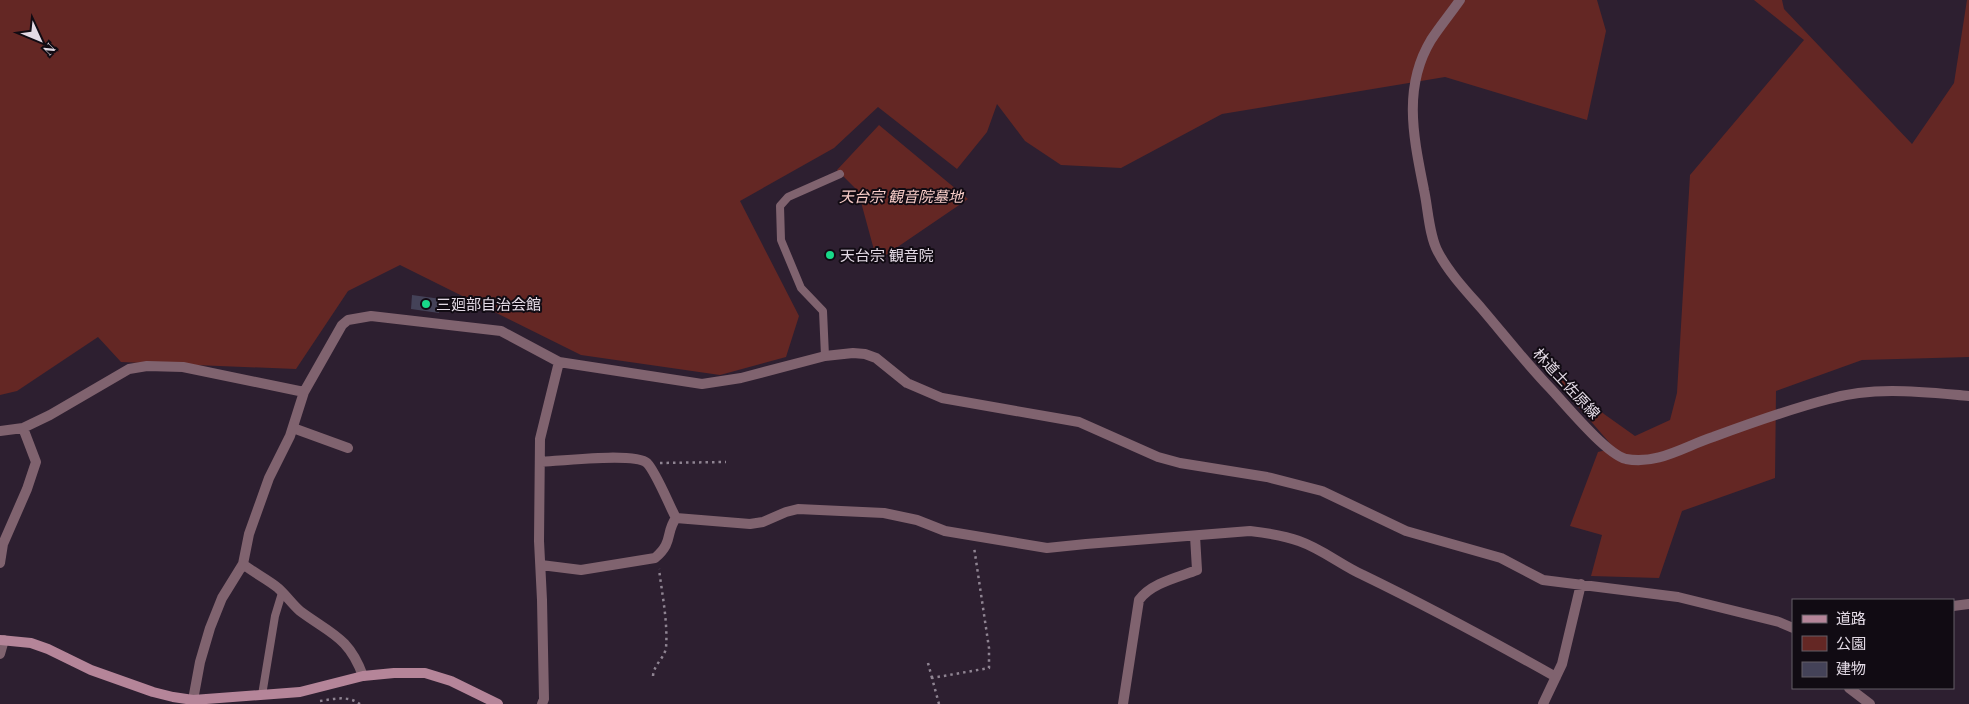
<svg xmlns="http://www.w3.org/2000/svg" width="1969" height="704" font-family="'Playfair Display','Noto Sans JP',serif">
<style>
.green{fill:#642724}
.building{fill:#444258}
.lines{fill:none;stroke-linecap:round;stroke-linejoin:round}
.path{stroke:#8f8492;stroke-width:2.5;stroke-dasharray:2.5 4;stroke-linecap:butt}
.lane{stroke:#80636f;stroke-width:8}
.street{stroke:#80636f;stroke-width:10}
.secondary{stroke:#b58599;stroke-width:10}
.poi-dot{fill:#18d989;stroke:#110b13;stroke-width:2}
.labels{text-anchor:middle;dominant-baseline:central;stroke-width:4;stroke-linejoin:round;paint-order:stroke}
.park-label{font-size:15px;font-style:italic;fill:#f8cdc8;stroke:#110b13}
.poi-label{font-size:15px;fill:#e3dae5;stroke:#110b13;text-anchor:start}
.street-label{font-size:15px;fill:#e3dae5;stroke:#110b13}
</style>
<rect width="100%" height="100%" fill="#2d1f30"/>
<path class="green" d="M0,0H1597L1606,31L1587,120L1445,77L1222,114L1121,168L1061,165L1025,141L997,104L987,132L957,169L878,107L834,148L740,201L799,316L786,357L720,375L581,355L400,265L348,291L296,369L121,362L98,337L17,391L0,395Z
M1754,0H1782L1784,9L1912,144L1954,83L1967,0H1969V357L1862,360L1776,391L1775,478L1682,511L1659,578L1591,576L1602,535L1570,526L1598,452L1614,448L1562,388L1560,374L1604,414L1635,436L1670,420L1677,393L1690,175L1804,40Z
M879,125L968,199L877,261L858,191L837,170Z"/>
<path class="building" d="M412,295L441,299L439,313L411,309Z"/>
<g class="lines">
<path class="path" d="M660,463L726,462
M928,663L932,678
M653,676C654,664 664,659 666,648C668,622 662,594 659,569
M320,701C334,699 347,695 360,704
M939,704L932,678L989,668V648L974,547"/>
<path class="lane" d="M825,356L823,311L801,288L781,240L780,206L788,197L840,174
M262,695L275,616L282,593"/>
<path class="street" d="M1460,0C1451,13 1440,26 1431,40C1402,88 1414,139 1424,190C1428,208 1429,236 1438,252C1449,273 1467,292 1482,309C1505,336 1526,363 1550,388C1566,405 1606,454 1626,459C1658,465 1685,446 1713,437C1751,423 1790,409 1829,399C1875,386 1922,392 1969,396
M293,428L348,448
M0,431L23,428L50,415L129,369L147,366L183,367L304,392
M540,462C559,461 635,452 647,463C656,472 669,505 676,518
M676,518L750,524L763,522L786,512L798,509L884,513L917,520L945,531L1047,548L1086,544L1250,531C1267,533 1283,535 1299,541C1322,549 1341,565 1363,575C1429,607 1492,641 1556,677
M0,563L3,544L27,489L36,462L23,428
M243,564C254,573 267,579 278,588C286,595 292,604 300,611C331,634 349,637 363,676
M541,565L581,570L655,558C674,542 665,533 676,518
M1953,606L1969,604
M0,654L4,640
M1849,688L1870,704
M193,700L200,662L210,628L222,598L243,564L249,534L269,478L290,436L304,392L342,325L348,320L371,316L501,331L559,362L702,384L741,378L825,356L853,353L865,354L876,358L907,383L942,398L1079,422L1158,457L1180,463L1267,477L1322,491L1406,531L1501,558L1543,580L1678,597L1779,622L1793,628
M542,704L544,699L542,600L539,541L540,439L559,362
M1123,704L1139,600C1151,583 1179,577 1197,570L1195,536
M1543,704L1562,664L1581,584"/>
<path class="secondary" d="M0,640L31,643L48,649L91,670L153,692L173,697L193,700L300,692L363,676L394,673H425L451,681L498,704"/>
</g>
<g class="poi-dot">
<circle cx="830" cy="255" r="5"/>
<circle cx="426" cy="304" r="5"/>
</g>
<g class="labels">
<g class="park-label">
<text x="901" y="196">天台宗 観音院墓地</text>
</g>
<g class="poi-label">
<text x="840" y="255">天台宗 観音院</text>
<text x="436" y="304">三廻部自治会館</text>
</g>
<g class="street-label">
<text transform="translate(1567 383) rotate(47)">林道土佐原線</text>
</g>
</g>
<rect x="1792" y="599" width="162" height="90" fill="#110b13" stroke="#655e67"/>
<rect x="1802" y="615" width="25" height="8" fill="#b58599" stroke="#655e67"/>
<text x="1836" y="624" font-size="15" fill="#e3dae5">道路</text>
<rect x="1802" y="636" width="25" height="15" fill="#642724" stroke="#655e67"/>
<text x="1836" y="649" font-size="15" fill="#e3dae5">公園</text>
<rect x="1802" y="662" width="25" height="15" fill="#444258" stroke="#655e67"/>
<text x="1836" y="674" font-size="15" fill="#e3dae5">建物</text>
<g transform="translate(40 40) rotate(134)" stroke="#110b13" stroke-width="4" paint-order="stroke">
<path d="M0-4L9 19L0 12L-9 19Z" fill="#e3dae5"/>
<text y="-8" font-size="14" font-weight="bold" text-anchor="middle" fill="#e3dae5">N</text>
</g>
</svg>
